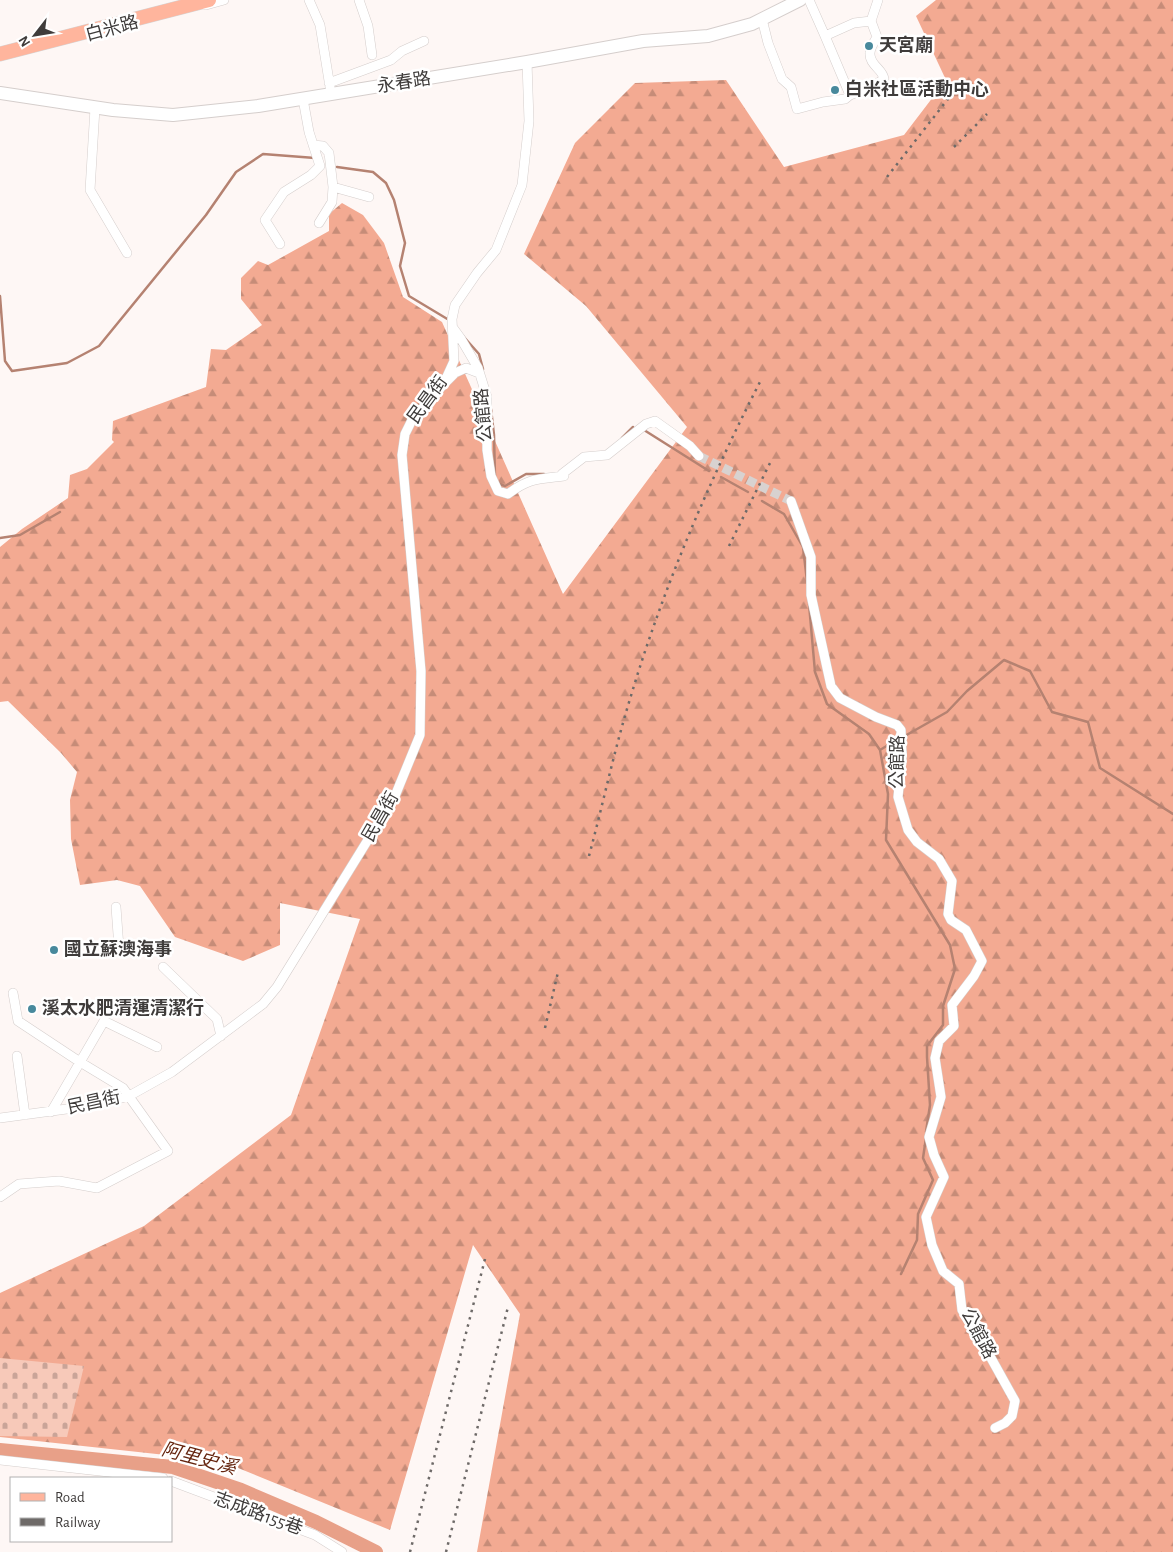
<svg xmlns="http://www.w3.org/2000/svg" width="1173" height="1552" font-family="'Alegreya Sans','Noto Sans TC',sans-serif">
<style>
.forest{fill:url(#forest-firs)}
.cemetery{fill:url(#cemetery-stones)}
.lines{fill:none;stroke-linecap:round;stroke-linejoin:round}
.stream{stroke:#b58271;stroke-width:2.5}
.river{stroke:#e8a088;stroke-width:14}
.street-tunnel{stroke:#d8d2d0;stroke-width:9;stroke-dasharray:9 4.5;stroke-linecap:butt}
.street-casing{stroke:#d5cecc;stroke-width:10}
.secondary-casing{stroke:#d5cecc;stroke-width:14}
.primary-casing{stroke:#d5d4d4;stroke-width:15}
.street{stroke:#fff;stroke-width:9}
.secondary{stroke:#fff;stroke-width:12}
.primary{stroke:#ffb59d;stroke-width:14}
.rail{stroke:#6e6a68;stroke-width:2.5;stroke-dasharray:2.5 5;stroke-linecap:butt}
.poi-dot{fill:#48899c;stroke:#fff;stroke-width:2}
.labels{text-anchor:middle;dominant-baseline:central;stroke-width:5;stroke-linejoin:round;paint-order:stroke}
.street-label{font-size:18px;fill:#3f3c3b;stroke:#fff}
.poi-label{font-size:18px;font-weight:bold;fill:#3f3c3b;stroke:#fff;text-anchor:start}
.water-label{font-size:19px;font-style:italic;fill:#65250f;stroke:#fff}
</style>
<defs>
<pattern id="forest-firs" width="22" height="20" patternUnits="userSpaceOnUse" patternTransform="scale(1.25)"><rect width="22" height="20" fill="#f3aa92"/><path d="M5 1l3.5 6h-7zM16 11l3.5 6h-7z" fill="#c68c78"/></pattern>
<pattern id="cemetery-stones" width="16" height="16" patternUnits="userSpaceOnUse" patternTransform="scale(1.25)"><rect width="16" height="16" fill="#f7c9b9"/><path d="M2 7V4a2 2 0 0 1 4 0v3zM10 15v-3a2 2 0 0 1 4 0v3z" fill="#c9a498"/></pattern>
</defs>
<rect width="100%" height="100%" fill="#fef7f5"/>
<path class="forest" d="M936,0H1173V1552H477L520,1314L473,1245L390,1530L221,1461L0,1437V1293L144,1226L291,1115L360,919L280,903V945L243,961L175,937L140,886L117,880L80,885L71,839L70,800L77,772L61,753L8,701L0,702V547L22,529L68,498L70,475L87,469L114,442L112,440L113,421L206,387L211,349L226,350L262,325L241,299V278L258,261L268,265L329,231V214L342,203L363,215L384,243L403,297L442,322L563,594L687,427L586,306L524,254L575,143L635,83L726,80L784,167L904,135L946,80L916,16Z"/>
<path class="cemetery" d="M0,1358L84,1366L67,1437L0,1436Z"/>
<g class="lines">
<path class="stream" d="M337,167L373,172L386,183L394,200L405,243L400,266L409,296L449,320
M0,296L5,361L12,371L67,363L99,346L206,215L236,172L263,154L315,158
M463,336L479,354L483,369
M491,409L494,435L495,478
M644,430L709,471
M622,438L633,427
M721,477L748,492
M497,483L505,486L526,474H544
M762,501L784,514L803,547L807,581
M0,538L20,535L60,512
M809,604L815,672L827,704L869,734L880,750L898,739
M903,737L947,712L967,691L1004,660L1030,671L1052,712L1088,722L1100,768L1173,814
M880,750L888,794L886,840L950,945L955,969L943,1006V1025L927,1046V1057L930,1105L926,1132
M901,1274L917,1240L918,1214L933,1180L923,1158L926,1138"/>
<path class="river" d="M0,1450L173,1467L241,1490L316,1522L376,1552"/>
<path class="street-tunnel" d="M699,456L791,501"/>
<defs>
<path id="street" d="M309,0L320,25L330,87
M359,0L368,26L372,55
M809,0L825,36L854,23L871,21
M206,5L224,0
M762,19L768,43L782,79L791,87L797,109L823,102L845,99L850,95L875,85L884,79C883,69 869,65 870,53C870,48 874,42 877,37L871,21L878,0
M825,36L850,95
M329,83L391,60L402,51L424,41
M95,108L90,190L127,253
M313,145L323,146L329,153L333,187L332,202L319,223
M333,187L369,197
M280,244L265,220L284,192L311,175L320,166L309,132L303,99
M453,328L461,339L478,368L487,397V450L491,476L498,491L508,494C529,478 538,479 564,476L562,474L584,457L607,455L646,424L655,421L690,446L699,456
M447,381L455,373L466,368L479,373
M791,501L811,557V595L831,686L840,698L876,717L897,725L901,730L902,756L898,797L908,830L917,842L939,859L952,881L948,914L951,920L966,930L982,961L974,976L952,1005L954,1026L939,1041L935,1058L941,1097L929,1137L934,1155L944,1177L926,1217L932,1245L943,1271L959,1284L962,1310L991,1358L1015,1401L1012,1416L1005,1423L995,1428
M116,907L119,948L118,952
M163,967L217,1019L221,1036
M17,1056L25,1115
M51,1112L104,1021L157,1047
M0,1118L96,1105L129,1096L172,1072L263,1004L277,987L395,796L420,735L421,671L402,455L405,434L412,420L443,385L454,361L452,319L455,305L477,273L496,250L522,185L529,121L527,62
M0,1197L19,1184L59,1181L97,1188L168,1151L123,1088L80,1062L18,1021L13,993
M0,1460L163,1478
M171,1481L315,1535L342,1552"/>
<path id="secondary" d="M0,93L113,110L173,115L258,106L527,62L643,41L708,36L752,24L800,0"/>
<path id="primary" d="M0,54L209,0"/>
</defs>
<use href="#street" class="street-casing"/>
<use href="#secondary" class="secondary-casing"/>
<use href="#primary" class="primary-casing"/>
<use href="#street" class="street"/>
<use href="#secondary" class="secondary"/>
<use href="#primary" class="primary"/>
<path class="rail" d="M954,147L987,114
M887,177L962,81
M729,546L772,459
M589,856C603,804 614,751 630,699C663,588 709,481 762,378
M545,1028L558,972
M410,1552L485,1259
M446,1552L508,1307"/>
</g>
<g class="poi-dot">
<circle cx="869" cy="46" r="5"/>
<circle cx="835" cy="90" r="5"/>
<circle cx="54" cy="950" r="5"/>
<circle cx="32" cy="1009" r="5"/>
</g>
<g class="labels">
<g class="street-label">
<text transform="translate(112 29) rotate(-15)">白米路</text>
<text transform="translate(404 83) rotate(-9)">永春路</text>
<text transform="translate(428 400) rotate(-54)">民昌街</text>
<text transform="translate(484 415) rotate(-95)">公館路</text>
<text transform="translate(898 762) rotate(-89)">公館路</text>
<text transform="translate(381 817) rotate(-60)">民昌街</text>
<text transform="translate(94 1103) rotate(-12)">民昌街</text>
<text transform="translate(978 1334) rotate(62)">公館路</text>
<text transform="translate(258 1514) rotate(20)">志成路155巷</text>
</g>
<g class="poi-label">
<text x="879" y="46">天宮廟</text>
<text x="845" y="90">白米社區活動中心</text>
<text x="64" y="950">國立蘇澳海事</text>
<text x="42" y="1009">溪太水肥清運清潔行</text>
</g>
<g class="water-label">
<text transform="translate(199 1459) rotate(15)">阿里史溪</text>
</g>
</g>
<rect x="10" y="1477" width="162" height="65" fill="#ffffff" stroke="#b2b1b1"/>
<rect x="20" y="1493" width="25" height="8" fill="#ffb59d" stroke="#b2b1b1"/>
<text x="55" y="1502" font-size="15" fill="#3f3c3b">Road</text>
<rect x="20" y="1518" width="25" height="8" fill="#6e6a68" stroke="#b2b1b1"/>
<text x="55" y="1527" font-size="15" fill="#3f3c3b">Railway</text>
<g transform="translate(35 35) rotate(239)" stroke="#ffffff" stroke-width="4" paint-order="stroke">
<path d="M0-4L9 19L0 12L-9 19Z" fill="#3f3c3b"/>
<text y="-8" font-size="14" font-weight="bold" text-anchor="middle" fill="#3f3c3b">N</text>
</g>
</svg>
